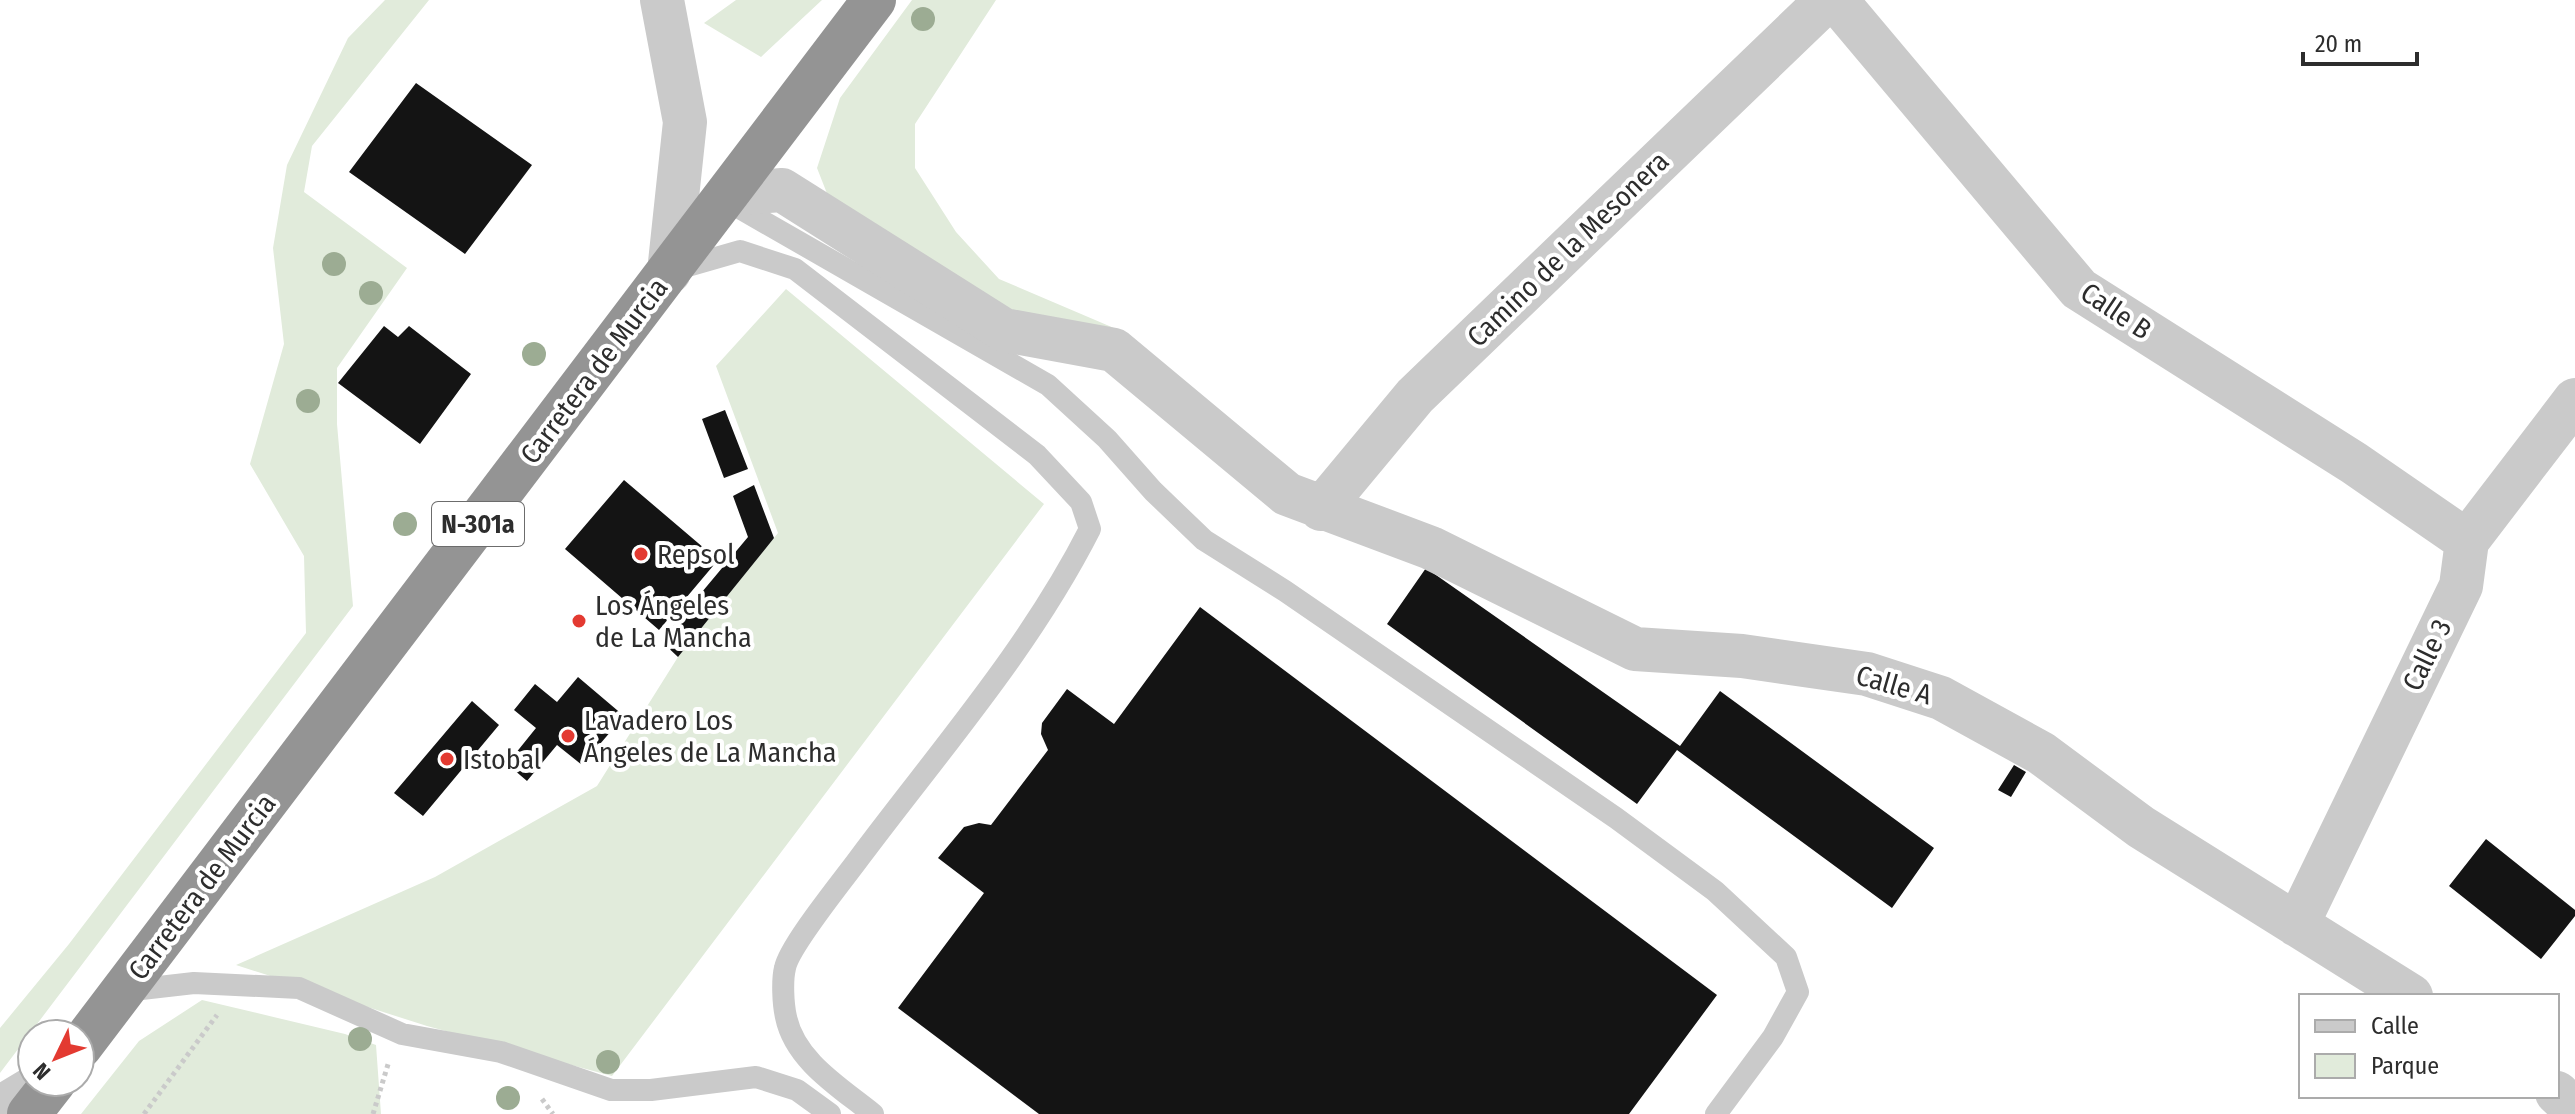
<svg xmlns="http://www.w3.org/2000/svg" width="2575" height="1114" font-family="'Fira Sans Condensed',sans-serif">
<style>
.green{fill:#e1ebdb}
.building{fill:#141414}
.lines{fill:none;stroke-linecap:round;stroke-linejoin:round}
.path{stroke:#cacaca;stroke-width:5;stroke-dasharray:4 4;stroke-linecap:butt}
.lane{stroke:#cacaca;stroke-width:22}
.street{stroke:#cacaca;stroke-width:44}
.highway{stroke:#949494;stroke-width:44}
.tree{fill:#9cac93}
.poi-dot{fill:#e33a31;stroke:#fff;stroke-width:3}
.labels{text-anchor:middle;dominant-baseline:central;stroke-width:8;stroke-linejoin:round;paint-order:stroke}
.shield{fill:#fff;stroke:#6c6c6c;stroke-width:2}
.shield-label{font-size:26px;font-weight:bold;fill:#2d2d2d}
.street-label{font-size:28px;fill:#2d2d2d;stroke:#fff}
.poi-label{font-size:28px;fill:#2d2d2d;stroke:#fff;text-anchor:start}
</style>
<rect width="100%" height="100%" fill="#fff"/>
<path class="green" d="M385,0H429L312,146L304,192L407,268L337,368V424L353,606L0,1073V1028L69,944L306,633L304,556L250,464L284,344L273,248L287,165L348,38Z
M736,0H822L761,57L704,23Z
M912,0H996L915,124V168L956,232L999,279L1128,334L990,310L828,196L817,168L840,98Z
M786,289L1044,504L612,1076L427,1026L236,965L435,877L597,786L678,657L778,533L716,366Z
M202,1000L345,1034L376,1045L381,1114H81L139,1041Z"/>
<path class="building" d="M416,83L532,165L465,254L349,172Z
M384,326L398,337L409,326L471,374L420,444L338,383Z
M725,410L748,469L724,478L702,419Z
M624,480L718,560L659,630L565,549Z
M754,485L774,538L678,657L661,641L748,537L733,496Z
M1426,568L1680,746L1720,691L1934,848L1892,908L1677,750L1637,804L1387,624Z
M1200,607L1717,995L1629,1114H1039L898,1008L984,893L938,858L964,827L979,823L991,825L1048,750L1041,734L1042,723L1067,689L1114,724Z
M578,677L624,716L582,765L557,745L527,781L507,764L536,728L514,710L535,684L557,702Z
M472,701L499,725L423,816L394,793Z
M2014,765L2026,772L2011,797L1998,790Z
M2486,839L2575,910V916L2541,959L2449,886Z"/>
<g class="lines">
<path class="path" d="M542,1099L553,1114
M144,1114L217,1015
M373,1114L389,1061"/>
<path class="lane" d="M724,199L1048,385L1107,439L1153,491L1204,540L1285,591L1616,818L1715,891L1786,957L1798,992L1773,1037L1716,1114
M674,270L740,251L795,269L1037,455L1081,502L1090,529C1029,649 940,750 860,857C844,879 789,946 785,968C782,980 783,1004 786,1017C795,1061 841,1088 873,1114
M124,991L194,983L299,988L402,1034L501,1052L611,1090H651L756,1077L797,1090L830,1114"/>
<path class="street" d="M662,0L685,122L669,272
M1836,0L2079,289L2354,463L2467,541
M728,194L782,190L1004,330L1114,350L1287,494L1431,548L1635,649L1742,656L1867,674L1941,698L2041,753L2141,827L2411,996
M1321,509L1415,396L1827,0
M2297,925L2461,586L2467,541L2575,400
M2557,1093L2575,1110
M0,1108L43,1082"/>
<path class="highway" d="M80,1047L874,0
M29,1114L54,1082"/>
</g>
<g class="tree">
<circle cx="923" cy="19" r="12"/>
<circle cx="334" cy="264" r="12"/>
<circle cx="371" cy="293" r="12"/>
<circle cx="534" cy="354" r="12"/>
<circle cx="308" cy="401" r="12"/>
<circle cx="405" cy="524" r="12"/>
<circle cx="360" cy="1039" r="12"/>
<circle cx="608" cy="1062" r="12"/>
<circle cx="508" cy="1098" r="12"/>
</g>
<g class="poi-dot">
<circle cx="641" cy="554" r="8"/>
<circle cx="579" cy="621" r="8"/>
<circle cx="568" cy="736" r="8"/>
<circle cx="447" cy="759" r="8"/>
</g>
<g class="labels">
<rect class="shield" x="432" y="502" width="92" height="44" rx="6"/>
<g class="shield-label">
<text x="478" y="524">N-301a</text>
</g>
<g class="street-label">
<text transform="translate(1568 249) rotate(-44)">Camino de la Mesonera</text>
<text transform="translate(2116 311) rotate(34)">Calle B</text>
<text transform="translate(594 371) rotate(-53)">Carretera de Murcia</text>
<text transform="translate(2427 655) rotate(-64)">Calle 3</text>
<text transform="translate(1894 685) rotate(16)">Calle A</text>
<text transform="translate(202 887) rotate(-53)">Carretera de Murcia</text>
</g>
<g class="poi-label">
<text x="657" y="554">Repsol</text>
<text x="595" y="605">Los Ángeles<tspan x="595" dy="32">de La Mancha</tspan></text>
<text x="584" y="720">Lavadero Los<tspan x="584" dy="32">Ángeles de La Mancha</tspan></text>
<text x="463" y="759">Istobal</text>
</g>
</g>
<rect x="2299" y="994" width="260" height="104" fill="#ffffff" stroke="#ababab" stroke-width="2"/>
<rect x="2315" y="1020" width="40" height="12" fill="#cacaca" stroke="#ababab" stroke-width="2"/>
<text x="2371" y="1034" font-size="24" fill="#2d2d2d">Calle</text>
<rect x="2315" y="1054" width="40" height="24" fill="#e1ebdb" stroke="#ababab" stroke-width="2"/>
<text x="2371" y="1074" font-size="24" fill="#2d2d2d">Parque</text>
<g transform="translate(56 1058) rotate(227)"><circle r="38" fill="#ffffff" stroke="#ababab" stroke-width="2"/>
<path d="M0-6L14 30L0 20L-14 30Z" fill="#e33a31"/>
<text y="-12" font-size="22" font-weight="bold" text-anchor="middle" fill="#2d2d2d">N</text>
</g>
<path d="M2303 52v12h114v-12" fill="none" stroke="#2d2d2d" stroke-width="4"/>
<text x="2315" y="52" font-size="24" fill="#2d2d2d" stroke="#ffffff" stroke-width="6" paint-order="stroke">20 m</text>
</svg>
